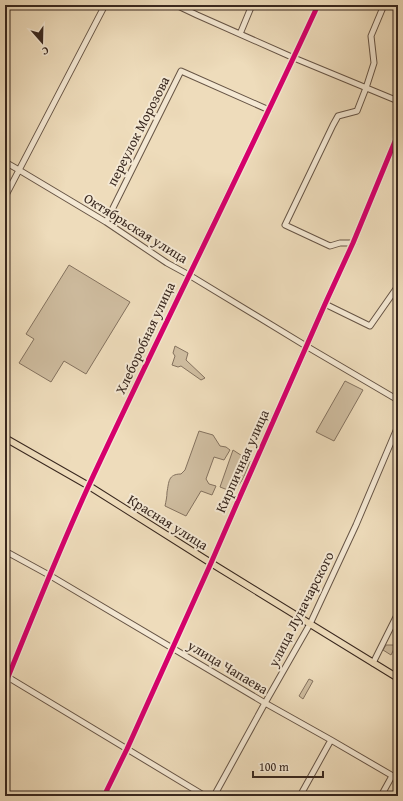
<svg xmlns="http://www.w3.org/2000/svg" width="403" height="801" font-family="'Gentium Book Plus',serif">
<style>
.green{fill:#cfbda0;stroke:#84725f}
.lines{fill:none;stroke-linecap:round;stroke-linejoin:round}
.minor-casing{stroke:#665445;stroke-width:7}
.major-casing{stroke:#38271e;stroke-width:8}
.minor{stroke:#f4e8d3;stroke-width:5}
.major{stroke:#eedcbb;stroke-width:6}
.cycleway-casing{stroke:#f4e8d3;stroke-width:8}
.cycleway{stroke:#d6006c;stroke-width:5}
.labels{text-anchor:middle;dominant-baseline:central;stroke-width:4;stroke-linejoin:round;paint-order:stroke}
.street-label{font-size:14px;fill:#38271e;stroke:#f4e8d3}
</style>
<rect width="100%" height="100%" fill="#eedcbb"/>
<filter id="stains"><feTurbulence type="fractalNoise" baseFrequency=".005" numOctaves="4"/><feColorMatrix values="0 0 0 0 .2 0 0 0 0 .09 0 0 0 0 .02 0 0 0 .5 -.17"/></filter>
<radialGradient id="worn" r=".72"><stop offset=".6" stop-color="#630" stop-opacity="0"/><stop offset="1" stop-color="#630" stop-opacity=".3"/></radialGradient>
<path class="green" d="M69,265L130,302L86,374L64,361L51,382L19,363L34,339L26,334Z
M175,346L188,353L186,360L205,378L201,380L181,366L178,367L172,365L175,356L173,353Z
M345,381L363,390L334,441L316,432Z
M199,431L213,435L220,446L226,447L230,450L224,460L214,457L206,479L209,484L216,486L212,495L201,491L186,516L165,506C166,501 167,497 167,492C169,482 168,474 181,474L185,470Z
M233,450L250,461C245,475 243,481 233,492L220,487Z
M386,645H396L391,655L383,650Z
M309,679L313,681L303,699L299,696Z"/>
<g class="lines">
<defs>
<path id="minor" d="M176,5L197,15L294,58L398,101
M240,34L252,5
M5,162L19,170L106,222L167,263L189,275L306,346L398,400
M5,197L105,5
M106,222L181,71L269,110
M353,243H340L330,246L285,225L333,125L338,116L357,111L366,88L374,63L371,36L384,5
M325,304L370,326L398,286
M5,551L49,575L265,703L331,740L398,779
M373,663L398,613
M6,676L205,796
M5,687L8,677C34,613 60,548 89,485C164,324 244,166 318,5
M104,796L127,749L211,563L238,501L325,304L353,243L398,134
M214,796L265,703L310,624L356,525L398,426
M300,796L331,740
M381,796L392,776"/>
<path id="major" d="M5,438L89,486L211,563L398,678"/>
</defs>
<use href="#minor" class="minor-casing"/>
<use href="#major" class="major-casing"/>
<use href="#minor" class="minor"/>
<use href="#major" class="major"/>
<defs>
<path id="cycleway" d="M5,687L8,677C34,613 60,548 89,485C164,324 244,166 318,5
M104,796L127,749L211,563L238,501L325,304L353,243L398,134"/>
</defs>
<use href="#cycleway" class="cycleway-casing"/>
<use href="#cycleway" class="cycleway"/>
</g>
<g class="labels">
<g class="street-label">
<text transform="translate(138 131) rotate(-63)">переулок Морозова</text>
<text transform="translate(136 228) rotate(32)">Октябрьская улица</text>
<text transform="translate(145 338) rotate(-65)">Хлеборобная улица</text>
<text transform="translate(242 461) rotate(-66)">Кирпичная улица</text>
<text transform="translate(168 522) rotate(32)">Красная улица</text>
<text transform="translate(301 609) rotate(-63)">улица Луначарского</text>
<text transform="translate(228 667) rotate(31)">улица Чапаева</text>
</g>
</g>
<rect width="403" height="801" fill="none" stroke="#eedcbb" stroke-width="20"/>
<rect x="6" y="6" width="391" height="789" fill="none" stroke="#38271e" stroke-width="2"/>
<rect x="10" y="10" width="383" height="781" fill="none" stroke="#38271e"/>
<g transform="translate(42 42) rotate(160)" stroke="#f4e8d3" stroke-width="3" paint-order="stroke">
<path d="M0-3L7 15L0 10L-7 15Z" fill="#38271e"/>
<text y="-6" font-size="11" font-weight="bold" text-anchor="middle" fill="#38271e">С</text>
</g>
<path d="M253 771v6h70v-6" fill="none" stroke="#38271e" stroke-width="2"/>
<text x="259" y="771" font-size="12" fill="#38271e" stroke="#f4e8d3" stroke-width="3" paint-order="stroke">100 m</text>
<rect width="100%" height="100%" filter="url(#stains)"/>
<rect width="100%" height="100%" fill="url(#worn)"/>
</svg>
